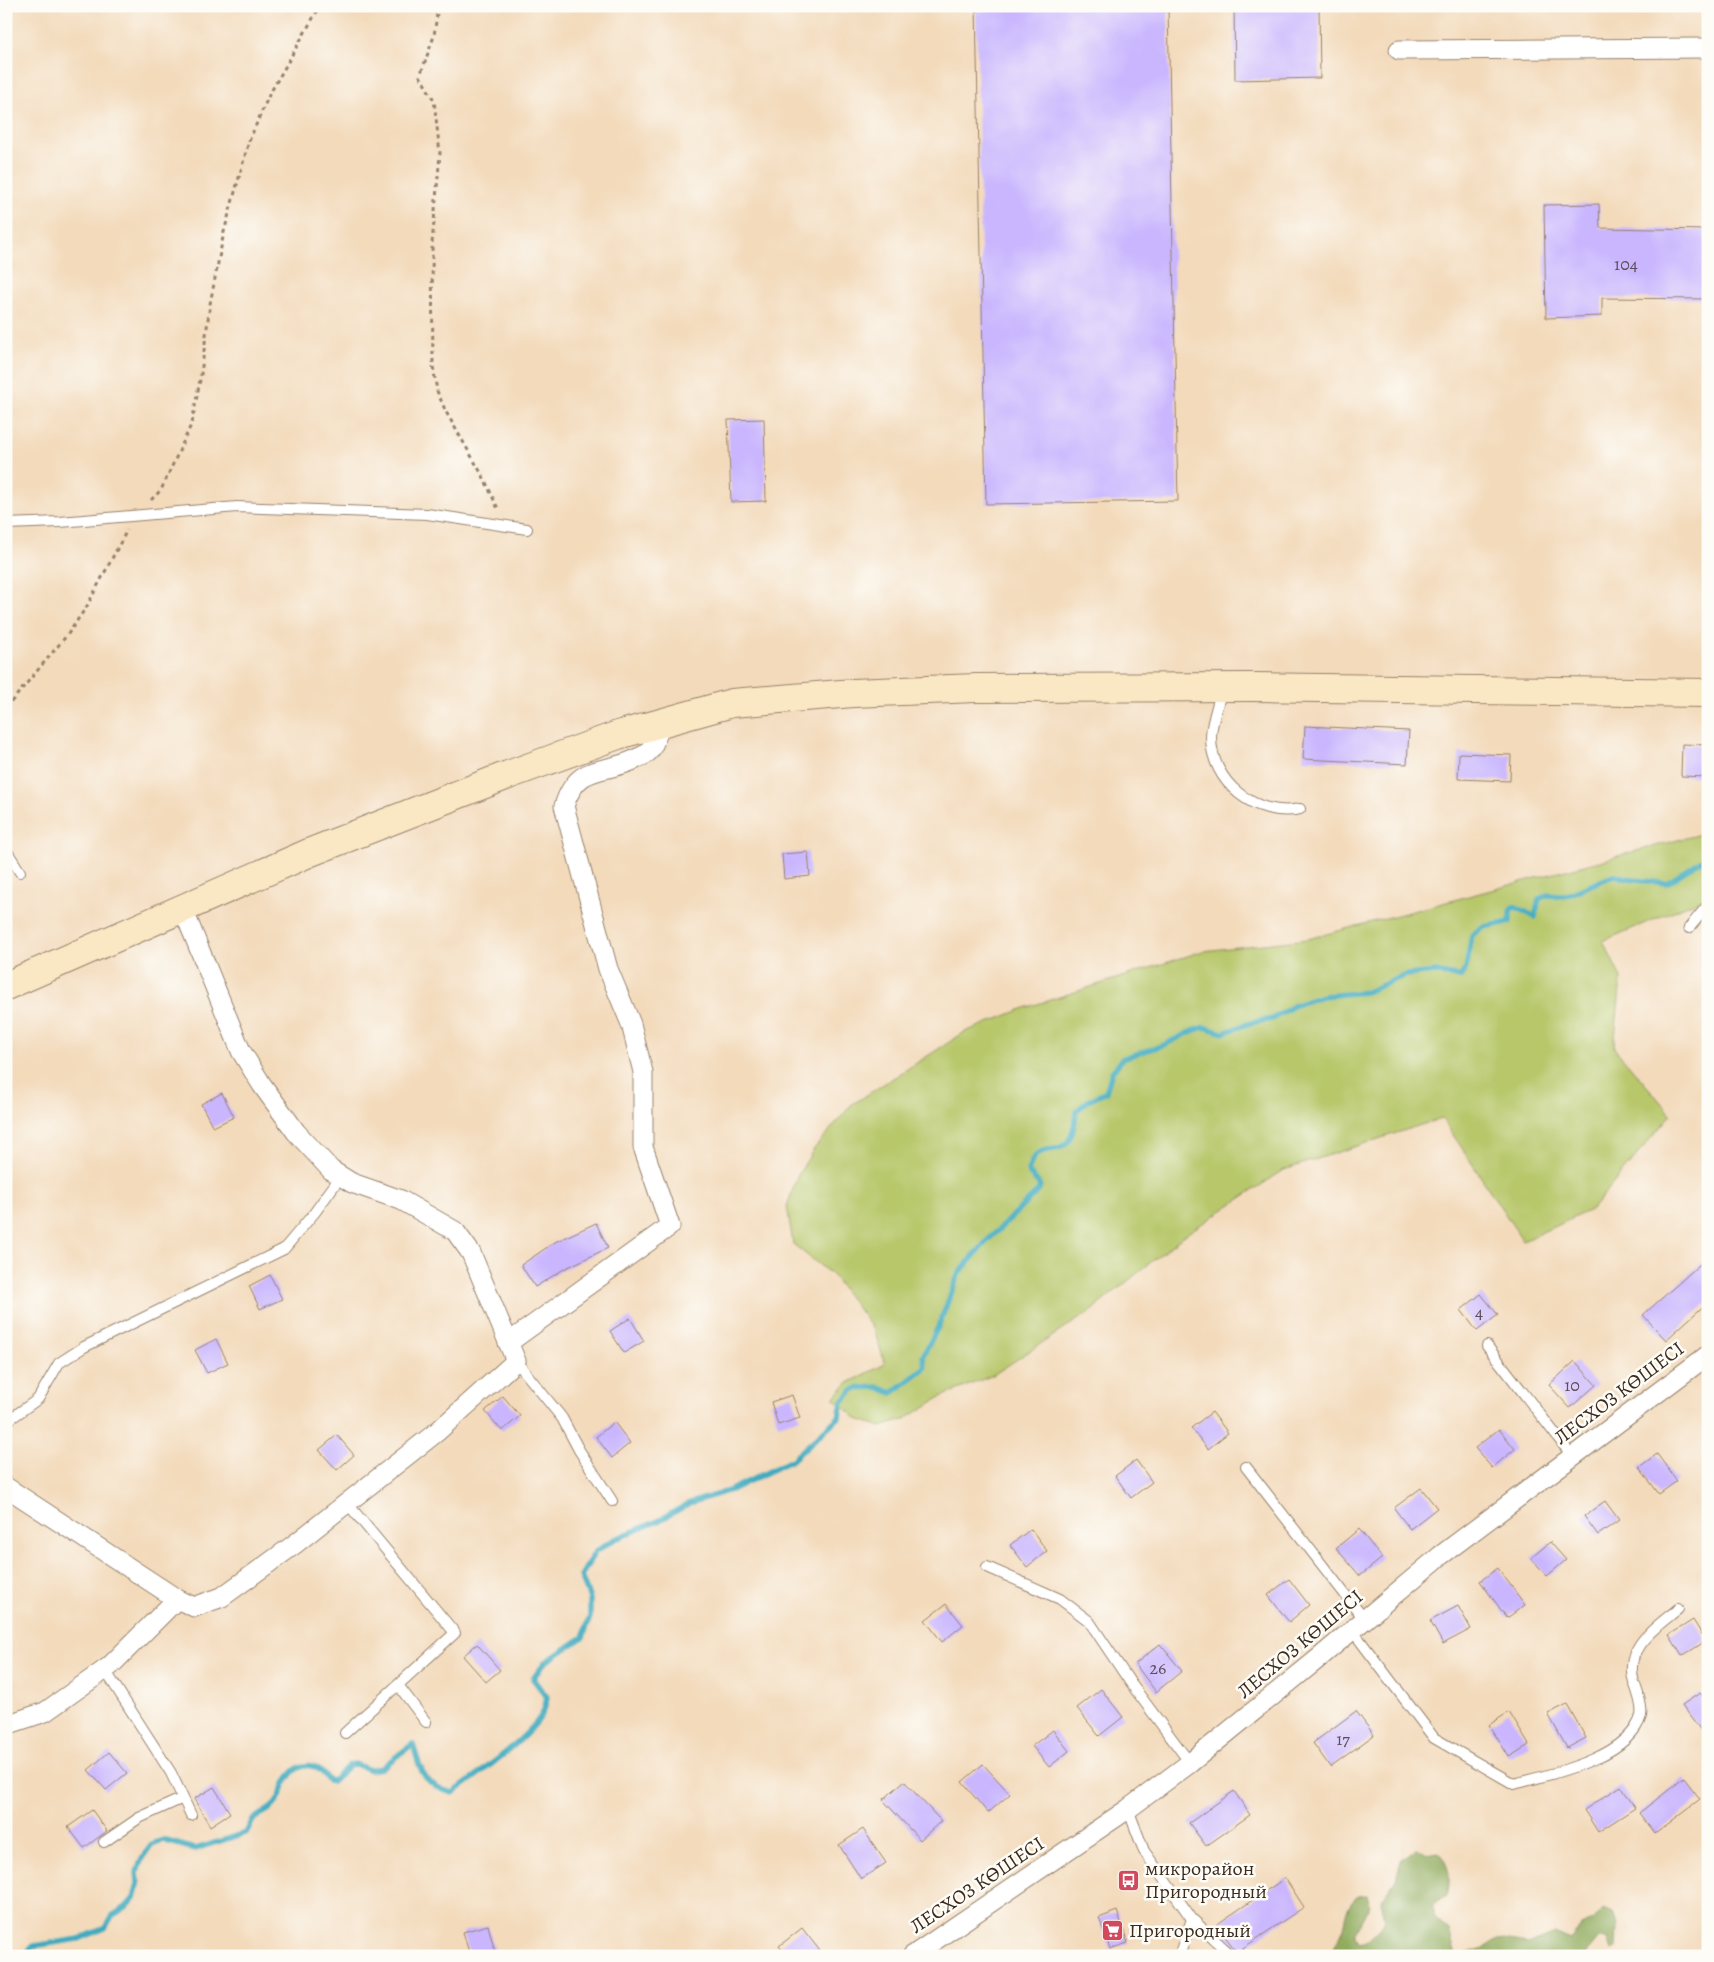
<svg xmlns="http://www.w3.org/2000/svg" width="1714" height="1962" font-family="Alegreya,serif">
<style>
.green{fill:#b7c76a;stroke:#797844}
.forest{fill:#91ac5e;stroke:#666b3e}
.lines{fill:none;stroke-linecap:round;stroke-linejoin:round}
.stream{stroke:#40acbf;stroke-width:5.5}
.building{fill:#c9b6fe}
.lane-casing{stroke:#97826c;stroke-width:12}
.street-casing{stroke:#97826c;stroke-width:21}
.secondary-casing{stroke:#97826c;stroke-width:30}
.path{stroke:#97826c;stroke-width:3;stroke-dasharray:4 4;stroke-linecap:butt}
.lane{stroke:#fff;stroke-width:10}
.street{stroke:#fff;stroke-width:19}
.secondary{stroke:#fae7c3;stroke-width:28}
.labels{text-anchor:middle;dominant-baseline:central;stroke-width:5;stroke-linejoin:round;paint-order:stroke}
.number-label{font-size:18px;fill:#5e4d56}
.street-label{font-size:20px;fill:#3b2a1e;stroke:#fdfcf7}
.poi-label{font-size:20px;fill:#3b2a1e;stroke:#fdfcf7;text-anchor:start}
</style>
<rect width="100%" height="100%" fill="#fdfcf7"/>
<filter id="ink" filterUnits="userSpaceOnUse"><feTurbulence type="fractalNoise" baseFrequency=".02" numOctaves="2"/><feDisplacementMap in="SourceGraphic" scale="10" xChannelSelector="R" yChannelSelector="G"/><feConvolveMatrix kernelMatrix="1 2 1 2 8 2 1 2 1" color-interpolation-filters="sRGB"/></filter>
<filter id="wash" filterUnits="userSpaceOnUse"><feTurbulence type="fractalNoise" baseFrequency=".0096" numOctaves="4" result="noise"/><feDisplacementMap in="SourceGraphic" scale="20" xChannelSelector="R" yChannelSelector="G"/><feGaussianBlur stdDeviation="1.12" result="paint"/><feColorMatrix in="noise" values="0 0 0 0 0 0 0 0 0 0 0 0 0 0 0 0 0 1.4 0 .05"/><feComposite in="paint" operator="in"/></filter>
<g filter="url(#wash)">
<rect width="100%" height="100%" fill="#f3dabb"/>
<path class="green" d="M1708,832V895L1702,899L1603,941L1621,978L1614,1048L1671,1114L1592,1209L1523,1241L1442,1118L1284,1170L1183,1236L1091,1311L993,1375L939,1398L904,1420L881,1427L857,1419L833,1398L848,1383L885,1364L874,1330L832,1275L793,1244L787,1206L798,1175L814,1149L851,1105L965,1032L1025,1008L1203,951L1308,939Z"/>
<path class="forest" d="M1416,1849L1426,1854L1438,1852C1450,1865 1451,1879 1447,1896L1433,1905V1916L1449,1930L1456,1956H1331C1333,1948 1338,1941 1341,1934C1347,1919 1345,1894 1367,1895C1373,1908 1361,1922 1355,1932L1359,1943C1372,1941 1379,1930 1385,1919L1381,1900L1396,1879L1401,1860Z
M1604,1909L1613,1913L1617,1924L1616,1949L1611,1951L1607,1938H1599L1584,1956H1457L1484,1948L1498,1939L1528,1944L1555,1933L1570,1940L1581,1926L1592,1921Z"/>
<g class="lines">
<path class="stream" d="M24,1956L33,1946L79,1939L105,1928L112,1916L126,1907L134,1898L138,1882L137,1872L142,1858L152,1844L163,1840L195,1849L246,1833C248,1829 251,1823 254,1819C261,1813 270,1811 276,1803C281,1796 283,1786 288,1778C300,1760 318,1762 328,1780L333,1781L349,1765L355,1764L370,1770L381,1768L413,1744C421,1772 423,1785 453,1793C475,1777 532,1736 543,1712C545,1708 546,1702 547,1697L533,1679L544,1663L583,1637L590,1617V1599L581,1576L595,1552L613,1540L658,1521L690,1503L731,1490L792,1460L839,1417L842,1402L853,1390L858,1388L878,1387L892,1393L925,1368L923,1356L938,1327L959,1273L986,1242L1038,1191L1040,1186C1037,1179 1031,1177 1028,1171C1040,1128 1071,1175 1076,1111L1088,1101L1106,1092L1112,1072L1123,1058L1164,1045L1190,1032L1204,1027L1223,1033L1250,1023L1272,1019L1295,1005L1322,996L1366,992L1406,975L1436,972L1460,977L1466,968L1472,935L1483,927L1510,922V911L1514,906L1535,917L1539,899L1547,895L1565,896L1615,875L1634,880L1667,883L1708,856"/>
</g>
<g id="blocks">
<path class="building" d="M976,6H1168L1178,501L986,504Z
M1234,6H1319L1320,78L1235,80Z
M1599,204L1600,228L1708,230V299L1602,298V316L1546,318L1544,205Z
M764,419L766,501L731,502L728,420Z
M1305,726L1409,731L1407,764L1303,759Z
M1682,744L1708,745V777L1681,776Z
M1459,753L1511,755L1510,781L1458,779Z
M808,852L810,876L784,879L782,854Z
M222,1093L234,1117L213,1127L201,1104Z
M596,1223L608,1248L564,1269L535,1287L521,1265L555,1242Z
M1708,1257V1302L1666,1340L1643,1315Z
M270,1275L282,1299L260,1309L249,1286Z
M1481,1294L1498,1315L1477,1331L1461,1310Z
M630,1318L644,1341L624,1353L610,1331Z
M216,1339L228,1363L207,1373L195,1350Z
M1575,1361L1596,1385L1570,1408L1549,1385Z
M792,1395L800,1418L778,1425L771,1402Z
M503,1396L520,1416L502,1431L485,1411Z
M1212,1412L1228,1433L1208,1449L1191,1428Z
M614,1422L630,1443L612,1458L596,1437Z
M1499,1429L1515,1449L1492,1468L1475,1448Z
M337,1435L354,1455L337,1470L319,1450Z
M1657,1454L1677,1481L1659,1494L1639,1467Z
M1136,1460L1152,1482L1131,1498L1115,1476Z
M1421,1488L1437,1508L1410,1529L1394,1508Z
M1605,1501L1619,1520L1598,1535L1584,1516Z
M1031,1529L1047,1551L1027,1567L1010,1545Z
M1359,1529L1382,1558L1360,1576L1336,1548Z
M1550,1542L1566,1560L1547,1576L1531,1558Z
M1498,1568L1525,1605L1507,1618L1480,1581Z
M1289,1579L1309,1605L1289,1622L1268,1595Z
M946,1604L963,1625L942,1642L925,1620Z
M1458,1606L1471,1629L1443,1644L1430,1621Z
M1693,1620L1706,1641L1682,1656L1669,1635Z
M477,1644L500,1670L486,1682L463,1656Z
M1160,1644L1182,1671L1156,1692L1135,1664Z
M1101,1689L1123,1717L1099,1736L1077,1708Z
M1700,1693L1708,1703V1740L1682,1705Z
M1567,1704L1586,1738L1567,1748L1548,1714Z
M1356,1711L1374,1735L1330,1767L1313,1743Z
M1509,1712L1529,1745L1509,1757L1489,1725Z
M1053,1730L1069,1751L1049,1767L1032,1746Z
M109,1752L127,1773L106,1790L88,1770Z
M983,1764L1010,1794L988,1813L962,1782Z
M1684,1778L1700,1799L1655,1834L1639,1813Z
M904,1781L941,1821L920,1840L883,1800Z
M1621,1786L1635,1808L1598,1832L1584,1810Z
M214,1787L230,1813L210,1826L194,1799Z
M1234,1791L1250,1815L1206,1846L1189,1823Z
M92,1810L107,1831L84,1848L68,1827Z
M863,1829L886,1863L861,1879L839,1845Z
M1285,1878L1304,1907L1237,1952L1216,1925Z
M1117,1911L1128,1943L1110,1949L1099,1918Z
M488,1925L496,1956H470L463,1932Z
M802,1928L824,1956H787L779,1946Z"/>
</g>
</g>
<g filter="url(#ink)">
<use href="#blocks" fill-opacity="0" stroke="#97826c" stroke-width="1"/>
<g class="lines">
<defs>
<path id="lane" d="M6,524L60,522L237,507L427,514L527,529
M1222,688C1219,703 1211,721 1211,737C1211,782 1255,818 1300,809
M6,850L20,872
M1689,928L1708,905
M1487,1346L1573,1457
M516,1361L562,1418L579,1450L612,1501
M6,1422L38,1399L59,1363L84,1347L284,1249L315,1212L341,1176
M1246,1467L1365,1620
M987,1567L1060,1599L1089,1621L1132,1685L1190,1763
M1352,1630L1434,1738L1514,1784C1551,1774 1629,1758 1641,1716C1643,1707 1637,1690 1634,1682C1623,1648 1655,1628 1678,1609
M105,1670L171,1773L191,1815
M398,1685L426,1722
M345,1733L455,1633L348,1504
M1128,1809L1144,1851L1192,1919L1232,1956
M104,1842L139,1818L183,1798
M1179,1956L1192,1919"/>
<path id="street" d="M1399,50L1708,48
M508,1343L670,1226L643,1147V1072L631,1024L608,969L564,806C578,762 603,775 636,759C639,757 644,756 647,753C654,747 658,731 662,722
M6,1487L177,1599L194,1607L222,1597L295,1544L438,1431L516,1361L471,1253L455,1231L401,1200L352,1183L331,1170L296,1132L262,1085L241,1051L183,909
M6,1725L45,1712L110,1666L177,1599
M912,1956L1128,1809L1190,1763L1319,1658L1440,1556L1708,1355"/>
<path id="secondary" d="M6,986L311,852L508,775L618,735L732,703L853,693L976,688L1252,687L1708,693"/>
</defs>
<use href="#lane" class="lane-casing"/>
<use href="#street" class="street-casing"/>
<use href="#secondary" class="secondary-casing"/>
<path class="path" d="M438,6L434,36L420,76L434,100L440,154L432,244L433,366L437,391L446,412L484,478L499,511
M151,500L161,490L192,423L201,374L210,304L224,232L249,141L269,95L320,6
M6,708L68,634L87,606L127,530"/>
<use href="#lane" class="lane"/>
<use href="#street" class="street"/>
<use href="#secondary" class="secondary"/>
</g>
</g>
<defs>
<symbol id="bus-square" viewBox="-11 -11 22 22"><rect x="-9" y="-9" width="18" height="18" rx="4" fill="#d1495b" stroke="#fdfcf7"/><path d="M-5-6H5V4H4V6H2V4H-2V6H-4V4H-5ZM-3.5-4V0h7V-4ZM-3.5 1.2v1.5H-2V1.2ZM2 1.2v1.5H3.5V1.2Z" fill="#fff"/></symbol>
<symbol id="supermarket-square" viewBox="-11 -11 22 22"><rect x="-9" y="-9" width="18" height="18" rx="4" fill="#d1495b" stroke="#fdfcf7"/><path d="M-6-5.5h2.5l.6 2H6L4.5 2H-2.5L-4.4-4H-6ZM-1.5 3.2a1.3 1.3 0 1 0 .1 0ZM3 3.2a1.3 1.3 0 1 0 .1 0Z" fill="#fff"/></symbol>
</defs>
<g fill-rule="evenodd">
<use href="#bus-square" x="1116" y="1868" width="25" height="25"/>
<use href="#supermarket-square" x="1100" y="1918" width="25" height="25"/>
</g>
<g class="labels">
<g class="number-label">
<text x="1626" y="264">104</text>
<text x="1479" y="1312">4</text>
<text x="1572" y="1385">10</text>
<text x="1158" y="1668">26</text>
<text x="1343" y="1739">17</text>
</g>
<g class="street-label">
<text transform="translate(1619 1393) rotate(-37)">ЛЕСХОЗ КӨШЕСІ</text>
<text transform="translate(1300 1644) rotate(-40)">ЛЕСХОЗ КӨШЕСІ</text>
<text transform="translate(977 1885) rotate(-34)">ЛЕСХОЗ КӨШЕСІ</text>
</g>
<g class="poi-label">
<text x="1145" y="1868">микрорайон<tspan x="1145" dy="23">Пригородный</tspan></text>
<text x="1129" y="1930">Пригородный</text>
</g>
</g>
<rect width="1714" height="1962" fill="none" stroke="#fdfcf7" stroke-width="25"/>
</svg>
